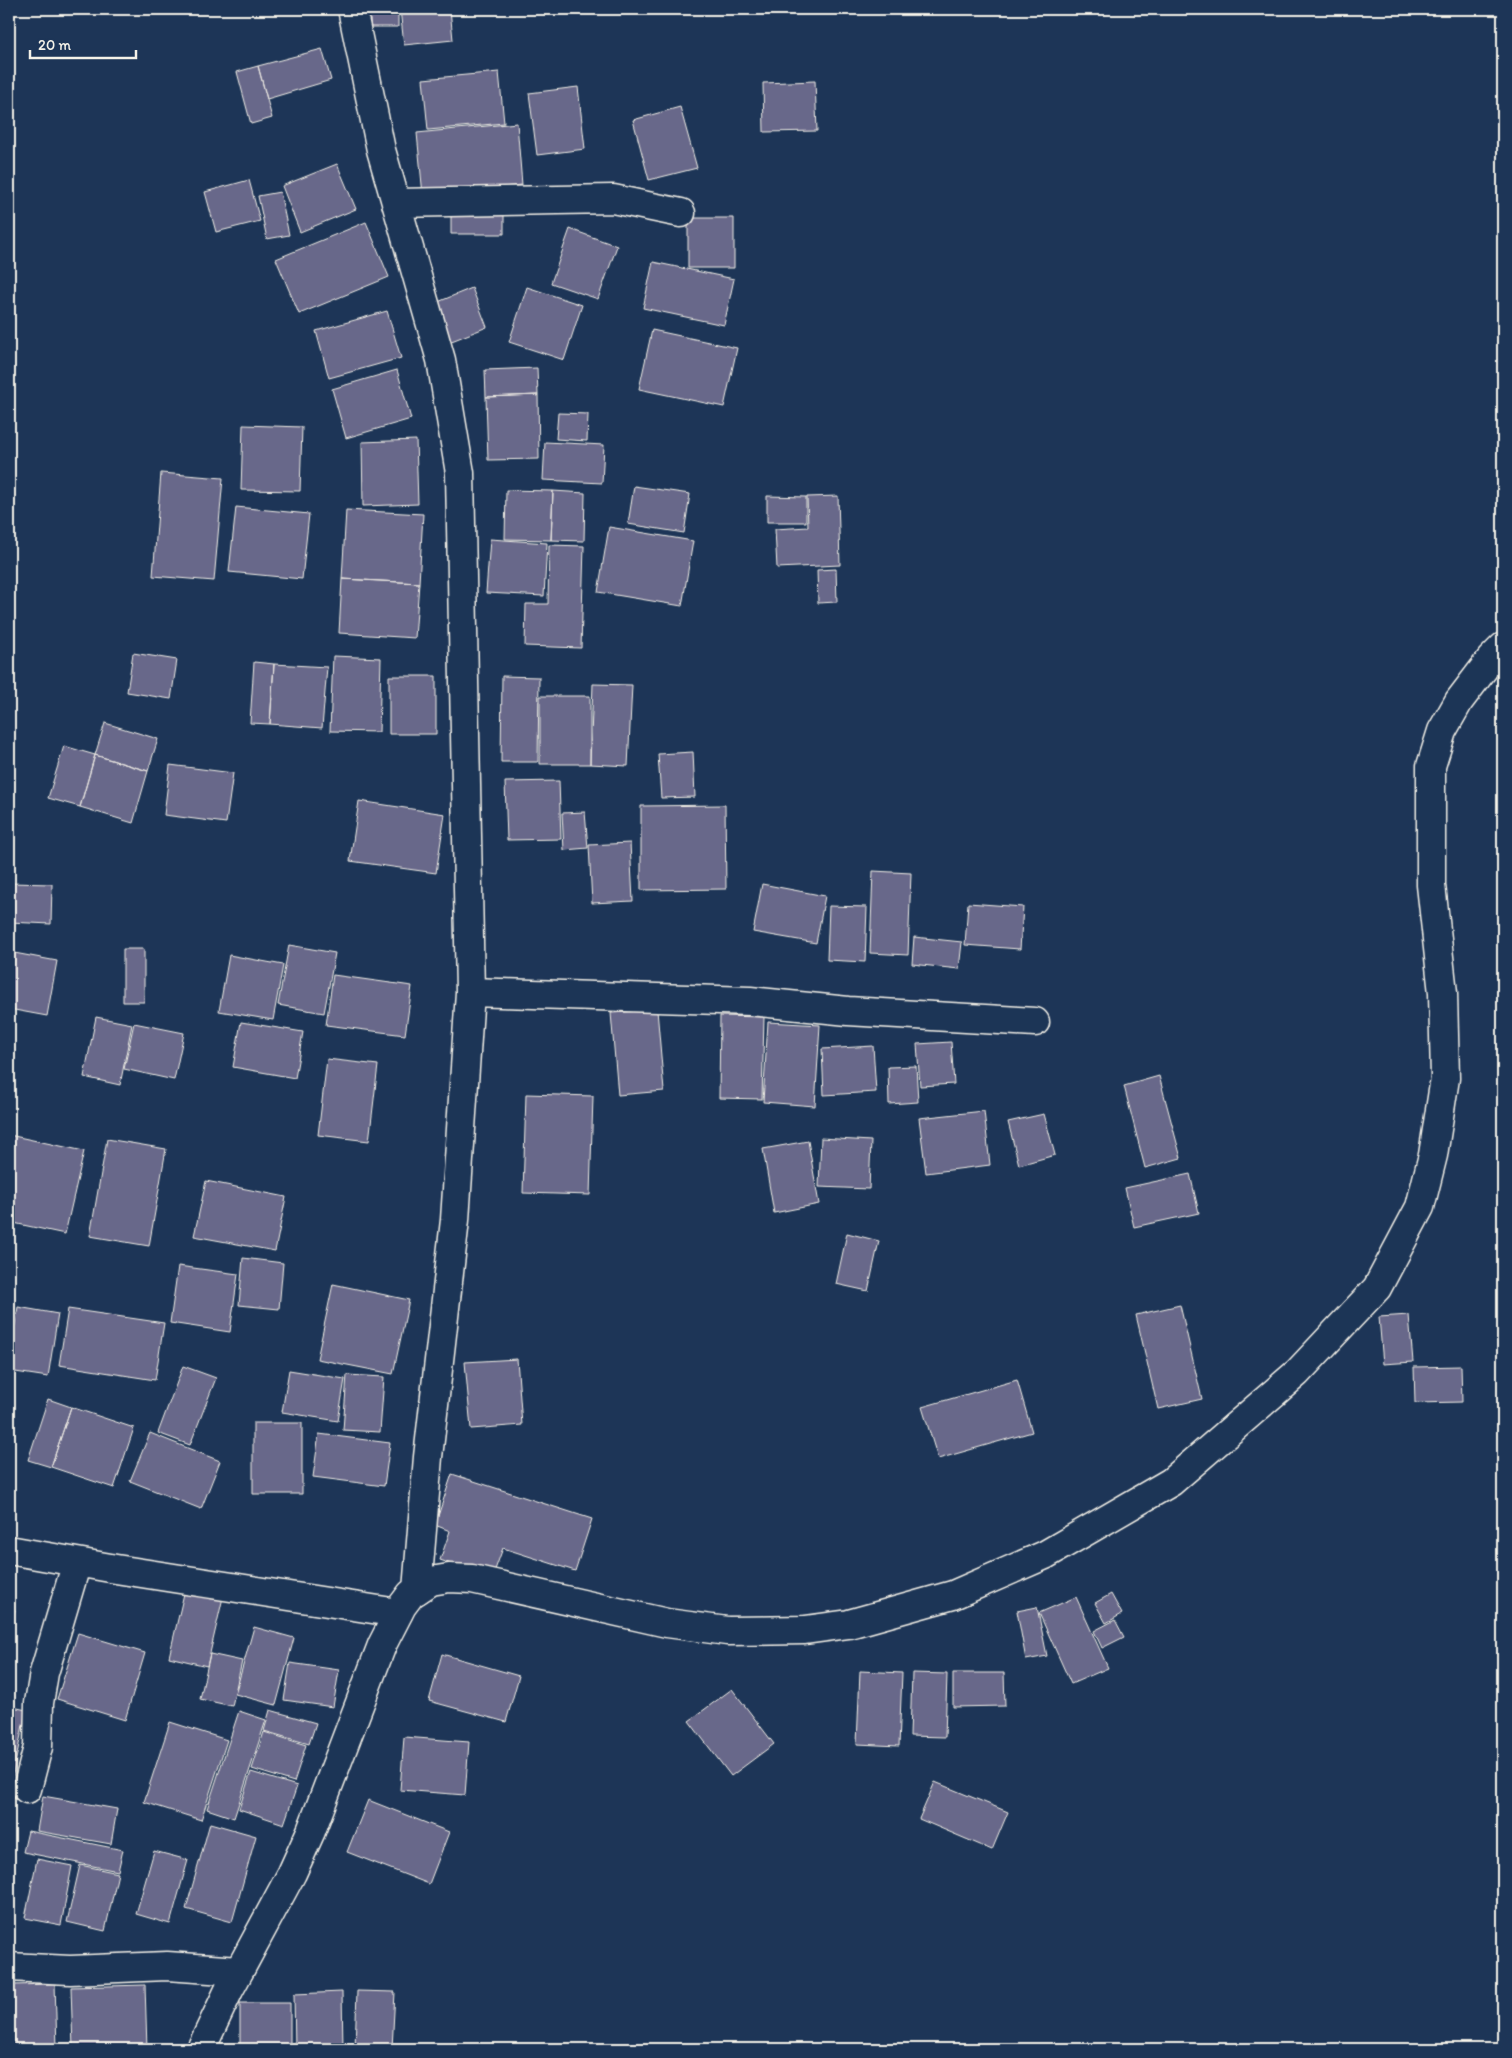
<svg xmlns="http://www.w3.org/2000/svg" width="1512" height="2058" font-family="Itim,sans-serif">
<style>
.building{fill:#68678a;stroke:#f4f1e8}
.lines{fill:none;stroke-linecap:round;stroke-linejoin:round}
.street-casing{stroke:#f4f1e8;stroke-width:31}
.secondary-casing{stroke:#f4f1e8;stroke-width:31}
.street{stroke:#1d3557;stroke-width:28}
.secondary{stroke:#1d3557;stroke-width:28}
</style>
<rect width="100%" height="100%" fill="#1d3557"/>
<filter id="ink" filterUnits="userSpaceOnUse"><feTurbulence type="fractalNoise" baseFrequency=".02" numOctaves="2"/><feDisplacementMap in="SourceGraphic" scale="10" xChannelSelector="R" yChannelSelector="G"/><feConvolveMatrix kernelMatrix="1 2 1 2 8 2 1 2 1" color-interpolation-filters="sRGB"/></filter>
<g filter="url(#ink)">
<path class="building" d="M370,9H398V27H370Z
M400,9H450L453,40L404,45Z
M322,49L331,80L267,99L258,66Z
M258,66L272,118L251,124L237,72Z
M499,72L504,123L428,130L423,79Z
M815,81L817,131L764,132L763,83Z
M578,87L585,149L537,155L529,93Z
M680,107L697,168L649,180L633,120Z
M517,123L522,185L423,195L417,133Z
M337,164L356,209L300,232L282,186Z
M249,180L260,221L216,232L205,192Z
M280,192L289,235L267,239L258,196Z
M451,215H504V234H451Z
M688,218H734V268H688Z
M366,222L389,277L299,314L276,259Z
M570,229L617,246L598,299L551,283Z
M653,262L734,279L724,325L643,308Z
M527,287L582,305L564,360L509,342Z
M472,288L487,327L449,342L433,304Z
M387,311L401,358L329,378L316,331Z
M652,330L737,348L724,407L639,389Z
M537,368L538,395L486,397L485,370Z
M397,370L411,419L346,438L332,389Z
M538,395L539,459L488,460L486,397Z
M558,413L588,414L587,441L556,439Z
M243,425L302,427L300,491L241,490Z
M416,440L418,504L363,506L362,442Z
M545,442L604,445L602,483L543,480Z
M161,473L223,478L214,581L153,576Z
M634,486L690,494L684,533L628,524Z
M506,490L553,491L551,540L505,539Z
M553,491L585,493L584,541L551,540Z
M767,496L806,497V522H767Z
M838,496L840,565L777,568L775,529L808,527L807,497Z
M236,507L309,514L302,579L229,572Z
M346,510L423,514L419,583L342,579Z
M609,527L693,541L682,606L598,592Z
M490,539L547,543L544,596L486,593Z
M549,545L584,546L581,648L525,646L526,604H548Z
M836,569L837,602L818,603L817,570Z
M342,579L419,583L415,638L339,633Z
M133,653L177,660L171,699L127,692Z
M333,656L381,658L379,732L330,731Z
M254,662L274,664L270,724L250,723Z
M274,664L327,667L322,728L270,724Z
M389,676H436V734H389Z
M502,676L539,677L538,762H501Z
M593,684L632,685L628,766L590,764Z
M540,696H590V764H540Z
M105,723L158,739L148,771L95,755Z
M64,746L95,755L80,807L48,798Z
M693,752L695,797L661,798L658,754Z
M95,755L148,771L133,823L80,807Z
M170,765L233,773L226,823L164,815Z
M559,781L561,839L507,840L505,782Z
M359,801L445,814L436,873L350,861Z
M725,805L726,889L641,890V806Z
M585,812L588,848L564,850L562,813Z
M630,843L633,901L592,903L589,845Z
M873,871L911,873L908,955L870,953Z
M9,883L52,884L51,924L9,922Z
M762,884L825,896L816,943L753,932Z
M968,903L1023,907L1020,949L965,945Z
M829,906L867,907L865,962L827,960Z
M914,937L962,942L959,969L912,964Z
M289,945L335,953L324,1013L278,1005Z
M123,949H144V1002H123Z
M9,952L57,961L47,1016L9,1009Z
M229,955L283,965L273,1020L219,1011Z
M333,975L412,986L405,1035L326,1025Z
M657,1010L664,1091L618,1095L611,1013Z
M720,1016L764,1017L762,1099L719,1098Z
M96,1017L132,1024L120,1085L84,1077Z
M241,1022L303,1032L295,1078L233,1067Z
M768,1022L820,1025L815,1106L763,1102Z
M134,1023L184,1033L174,1080L124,1069Z
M951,1042L954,1084L920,1086L917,1044Z
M873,1046L876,1092L824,1095L822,1049Z
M327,1059L378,1065L369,1141L318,1135Z
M916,1066L918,1102L889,1104L888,1067Z
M1159,1076L1181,1158L1145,1168L1124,1086Z
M526,1094L593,1096L590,1195L523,1193Z
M984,1111L990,1165L926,1173L919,1118Z
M1044,1114L1055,1155L1019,1165L1008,1122Z
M9,1135L84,1151L65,1234L9,1222Z
M821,1138L871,1141L869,1189L819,1187Z
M107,1139L166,1149L149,1246L90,1236Z
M808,1141L819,1204L774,1213L763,1149Z
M1190,1174L1199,1213L1134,1227L1125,1188Z
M206,1181L286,1197L275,1251L194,1236Z
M847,1233L879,1241L868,1291L836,1284Z
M243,1258L283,1263L279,1309L239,1305Z
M178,1266L238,1274L230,1332L170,1323Z
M333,1284L409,1300L393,1374L317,1359Z
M1180,1305L1202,1399L1158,1409L1136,1315Z
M18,1307L58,1314L48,1377L9,1371V1358Z
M68,1309L164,1323L155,1380L59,1365Z
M1409,1315L1413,1362L1383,1364L1379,1317Z
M517,1359L522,1425L471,1429L465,1362Z
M183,1366L216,1378L190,1445L158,1433Z
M1461,1366L1462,1402L1415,1403L1414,1367Z
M289,1370L345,1379L338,1421L282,1412Z
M347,1375L384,1377L380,1432L343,1430Z
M1017,1380L1032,1432L938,1459L922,1407Z
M48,1399L71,1407L51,1467L28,1460Z
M71,1407L134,1428L114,1488L51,1467Z
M253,1423H302V1494H253Z
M150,1433L220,1461L201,1509L130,1481Z
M319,1434L390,1443L384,1486L313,1477Z
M452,1474L592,1519L575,1571L503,1548L492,1578L440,1560L450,1531L435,1525Z
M186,1585L224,1593L207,1666L169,1657Z
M1111,1594L1122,1614L1106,1623L1095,1603Z
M1076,1597L1108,1668L1071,1684L1039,1613Z
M9,1607L15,1610L9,1626Z
M1037,1607L1047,1656L1026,1660L1017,1611Z
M1115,1620L1124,1637L1102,1648L1094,1631Z
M254,1627L294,1638L276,1705L235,1694Z
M78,1633L145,1653L125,1720L57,1699Z
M210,1654L242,1661L232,1706L200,1699Z
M442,1654L519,1676L506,1722L429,1701Z
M290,1663L339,1670L333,1707L284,1700Z
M860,1671L902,1673L899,1746L857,1744Z
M912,1673L947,1674L945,1737L910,1736Z
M953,1673H1004L1005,1706L953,1707Z
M732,1689L774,1744L731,1776L689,1721Z
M9,1706L26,1710L12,1779L9,1778Z
M270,1710L316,1723L309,1744L264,1731Z
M239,1711L266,1720L234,1818L207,1809Z
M170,1722L227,1740L201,1820L144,1802Z
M264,1732L306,1745L294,1782L252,1769Z
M404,1737L469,1742L465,1795L400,1790Z
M251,1772L297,1786L284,1824L239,1809Z
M935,1782L1008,1812L992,1850L919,1819Z
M43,1796L117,1809L111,1844L37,1831Z
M368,1800L449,1832L429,1884L347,1852Z
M210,1823L256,1836L232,1922L186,1909Z
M28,1831L123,1850L118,1871L23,1852Z
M154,1851L188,1860L170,1924L136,1914Z
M37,1859L72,1866L61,1925L25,1918Z
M80,1865L118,1873L105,1931L67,1922Z
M55,1984L57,2048L14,2049L12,1985Z
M145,1985L147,2049H73L71,1987Z
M357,1991L395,1992L392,2049H355Z
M342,1992L343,2049H295L294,1994Z
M240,2003H290V2049H240Z"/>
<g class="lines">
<defs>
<path id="street" d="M352,9L381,150L441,360L460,473L470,992L455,1220L428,1457L417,1590
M396,203L613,199L681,213
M470,992L750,1001L848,1011L1035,1022
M9,1550L116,1569L398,1613
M27,1789L38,1747L39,1703L44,1673L77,1562
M9,1967L70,1970L167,1966L239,1971"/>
<path id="secondary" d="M201,2049L229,1990L292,1873L311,1831L382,1645L402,1606L411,1594L431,1581L449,1578L472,1579L667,1623L727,1631L805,1630L849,1624L953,1595L1045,1555L1171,1482L1297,1373L1377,1288L1420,1207L1433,1155L1445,1078L1443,993L1431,885V766L1442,731L1459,701L1491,659L1503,647"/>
</defs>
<use href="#street" class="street-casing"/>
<use href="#secondary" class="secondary-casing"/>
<use href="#street" class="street"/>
<use href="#secondary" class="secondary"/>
</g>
</g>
<rect width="1512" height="2058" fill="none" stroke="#1d3557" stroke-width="30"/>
<rect x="15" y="15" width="1482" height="2028" fill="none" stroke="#f4f1e8" stroke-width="2" filter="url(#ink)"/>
<path d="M30 50v8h106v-8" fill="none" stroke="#f4f1e8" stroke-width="2.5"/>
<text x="38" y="50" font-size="15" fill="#f4f1e8" stroke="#1d3557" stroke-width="4" paint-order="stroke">20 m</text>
</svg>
